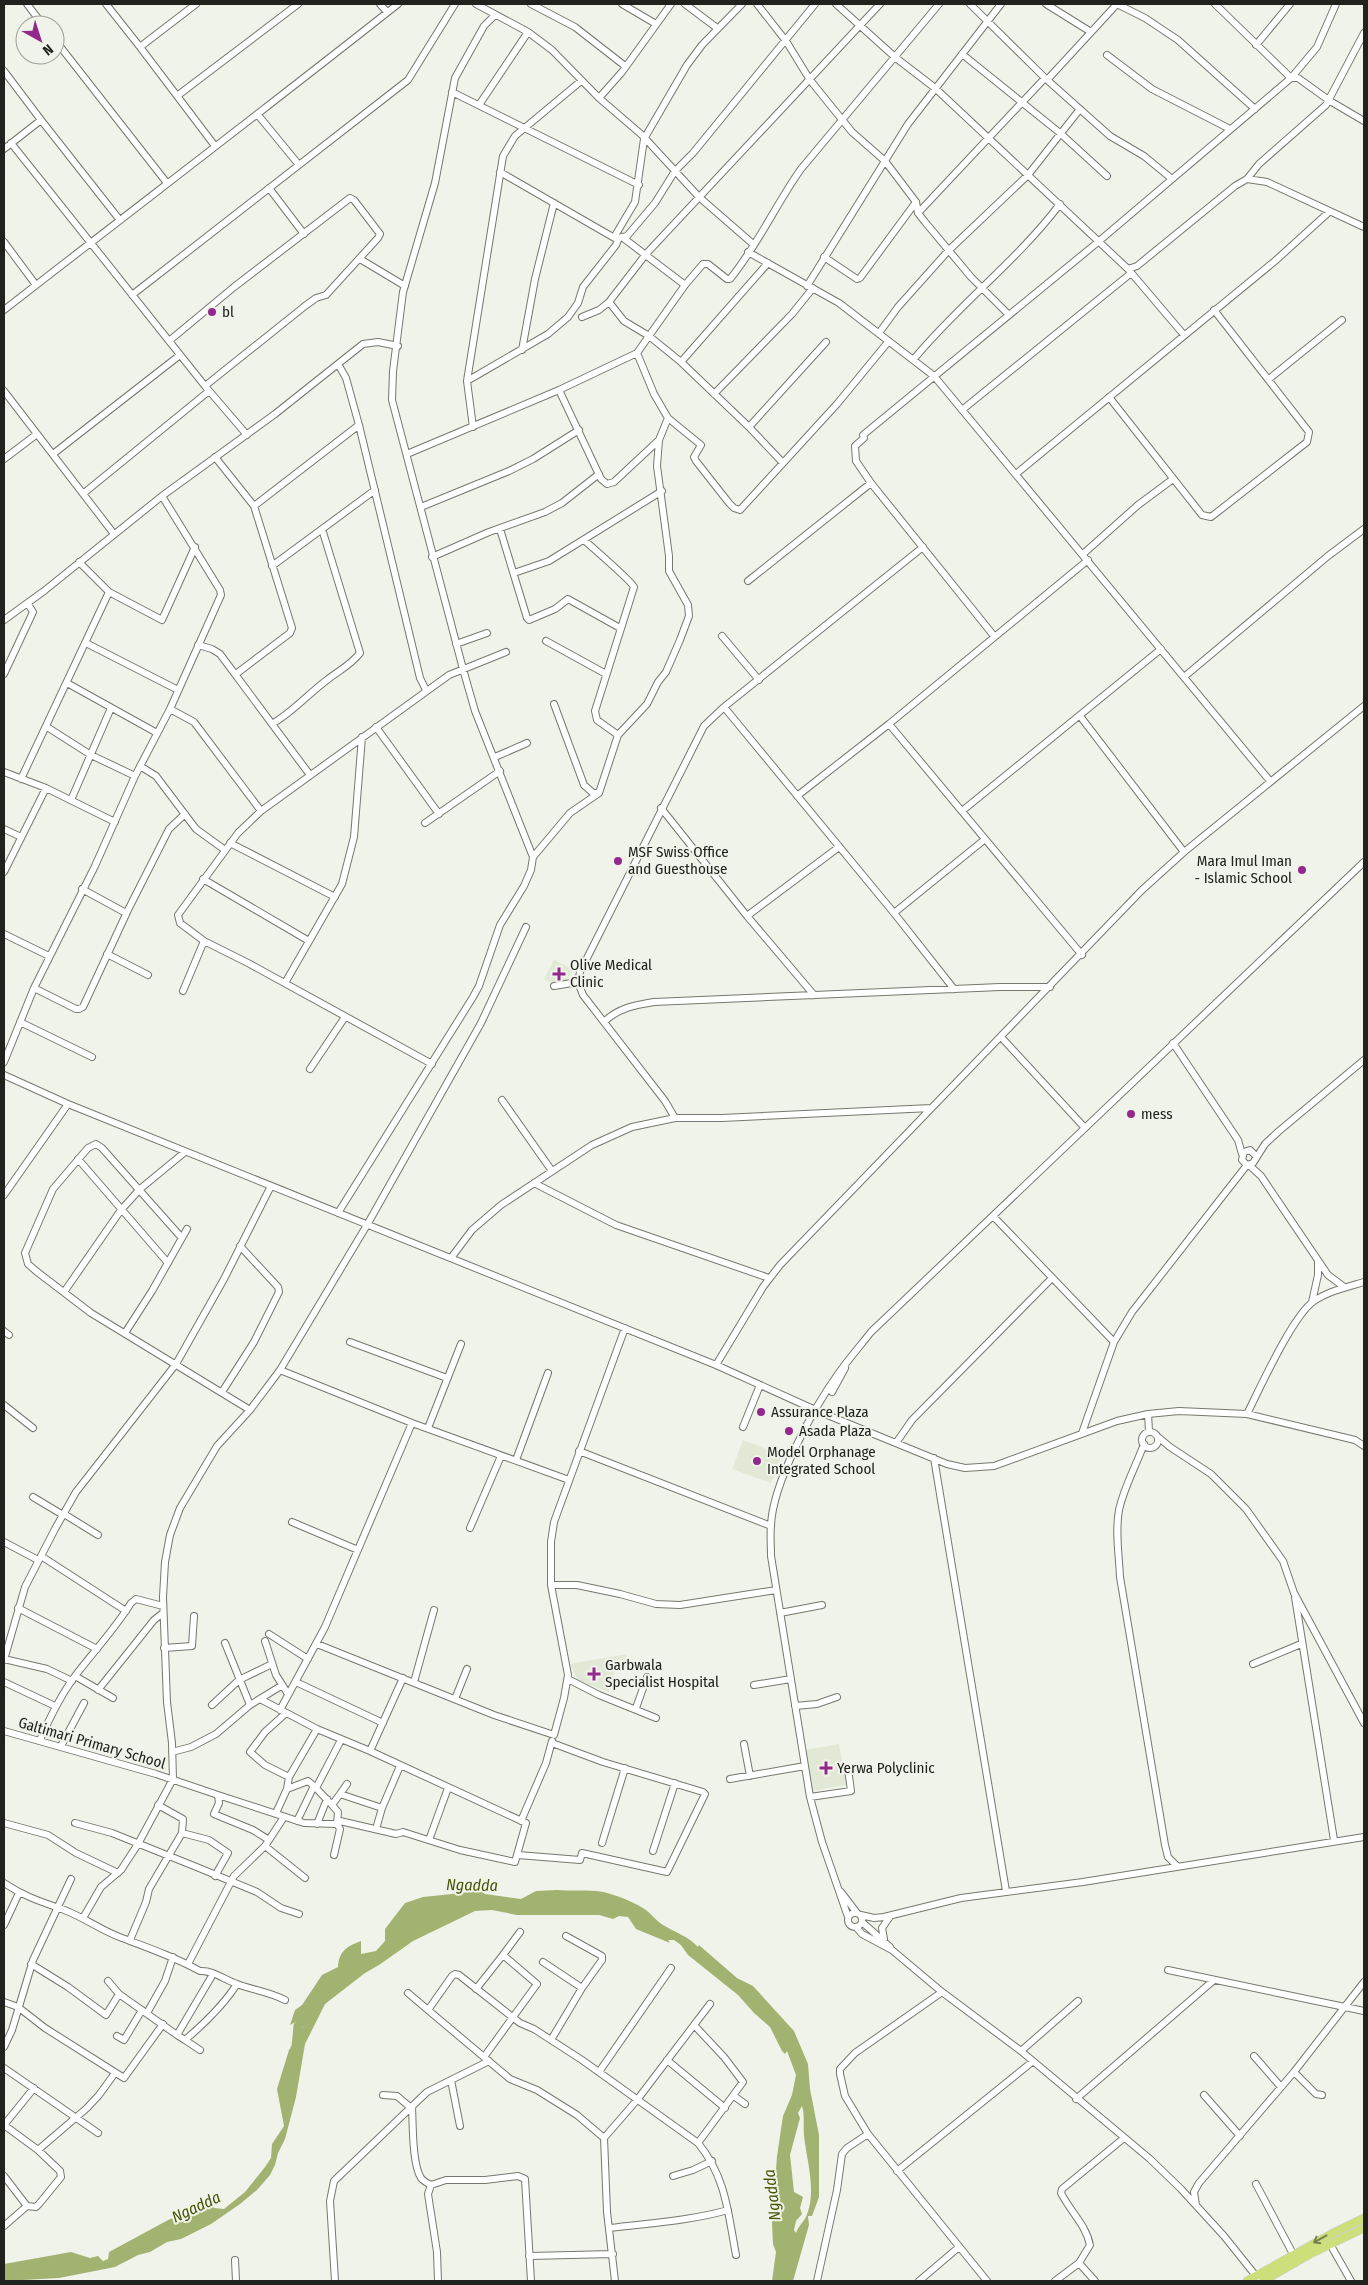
<svg xmlns="http://www.w3.org/2000/svg" width="1368" height="2285" font-family="'Fira Sans Condensed',sans-serif">
<style>
.built{fill:#e2e8d6}
.water{fill:#a2b371;fill-rule:evenodd}
.lines{fill:none;stroke-linecap:round;stroke-linejoin:round}
.river{stroke:#a2b371;stroke-width:9}
.minor-casing{stroke:#75786e;stroke-width:8}
.major-casing{stroke:#cecece;stroke-width:9}
.minor{stroke:#fff;stroke-width:6}
.major{stroke:#cddf7b;stroke-width:8}
.oneway{stroke:#77804c}
.poi-dot{fill:#93298d;stroke:#f0f3e9;stroke-width:2}
.labels{text-anchor:middle;dominant-baseline:central;stroke-width:4;stroke-linejoin:round;paint-order:stroke}
.poi-label{font-size:15px;fill:#21221e;stroke:#f0f3e9;text-anchor:start}
.street-label{font-size:15px;fill:#21221e;stroke:#f0f3e9}
.water-label{font-size:16px;font-style:italic;fill:#465406;stroke:#f0f3e9}
</style>
<rect width="100%" height="100%" fill="#f0f3e9"/>
<path class="built" d="M554,960L573,969L566,983L561,981L552,983L544,979Z
M743,1440L782,1455L771,1483L732,1469Z
M627,1654L622,1669L617,1667L615,1670L609,1692L578,1681L570,1664Z
M839,1744L846,1785L812,1791L805,1750Z"/>
<path class="water" d="M557,1890C570,1891 583,1890 596,1891C609,1892 632,1901 643,1908C651,1913 655,1920 663,1925C676,1933 688,1936 698,1947L699,1945L737,1978L753,1986L794,2031L808,2064L810,2089L819,2135V2197L812,2216H808L809,2225L793,2281H772L776,2252L773,2244L772,2223L777,2156L783,2116L792,2095L796,2075L787,2051L785,2054L782,2051L770,2027L754,2013L738,1995L688,1955L681,1945L674,1940H668L670,1943L636,1929L628,1917L619,1916L613,1919L599,1915H517L492,1910L475,1911L413,1941L379,1965L365,1973L325,2004L305,2044L296,2097L285,2139L278,2153L275,2165L270,2175L257,2190L240,2204L211,2224L181,2239L167,2242L150,2252L138,2255L115,2267L59,2278L4,2281V2264L71,2252L90,2258L98,2256L103,2261L108,2259L109,2252L170,2219L188,2216L212,2204L214,2208L224,2209L245,2192L265,2167L271,2158L272,2144L284,2126L277,2089L289,2050L311,2014L290,2025L295,2010L302,2005L322,1975L338,1967C339,1951 347,1946 361,1941V1954L376,1951L385,1941V1929L405,1903L423,1897L480,1891L485,1894L521,1899L536,1891ZM802,2106C805,2116 803,2126 804,2136C807,2162 817,2192 806,2217C803,2222 798,2227 796,2233L794,2230L796,2221L802,2214L800,2208L803,2197L794,2192L790,2155L800,2118L798,2113Z"/>
<g class="lines">
<path class="river" d="M296,2047L298,2026L315,2006"/>
<defs>
<path id="minor" d="M27,4L43,25
M106,4L140,47L196,4
M380,4L387,12
M476,4L528,32L552,50L599,98L642,135L699,197L753,244
M531,4L575,27L625,66
M622,4L656,24
M685,4L717,28
M757,4L786,41L810,80L852,132L885,161L916,202L918,213L925,222L971,277L1008,314
M836,4L896,58L935,88L1128,269L1184,335
M970,4L1045,78L1110,136L1144,156L1172,179
M1046,4L1091,32
M1215,4L1291,78H1298L1330,101L1364,121
M495,15L484,26L455,78L435,183L403,292L393,371L392,400L463,669L475,711L533,857
M55,40L167,183
M1256,45L1290,4
M140,47L215,146
M962,54L1060,133L1107,176
M1107,55L1152,89L1230,129
M4,71L41,120
M1047,80L1117,4L1145,18L1178,40L1255,109
M452,92L639,185
M177,96L298,4
M599,98L622,72L671,4
M479,105L528,32
M258,115L299,165
M11,143L205,386L247,435
M4,149L41,120L119,219
M500,172L618,240
M1247,179L1267,182L1364,227
M269,188L304,234
M918,213L1045,78
M622,237L685,285
M623,237L627,236L655,203L675,171L693,153L815,4
M4,242L36,285
M748,252L839,303L934,376L1270,781
M824,257L857,279L860,278L916,202
M360,259L405,286
M1128,269L1137,266L1235,186L1247,179L1259,164L1326,105L1364,33
M807,286L908,124L1001,4
M132,295L408,80L455,4
M609,302L646,254L880,4
M4,310C135,208 268,107 398,4
M582,317L599,310L609,302L624,321L649,336L681,362L749,427L783,463
M879,333L898,307L948,251L1028,175L1080,109
M169,341L234,287L350,198L354,200L380,234L378,238L326,295L316,298L305,306L205,386
M522,350L535,279L554,203
M913,360C958,305 1017,261 1060,204
M681,362L768,263
M338,364L346,378L359,425L420,678L426,690
M1269,379L1342,320
M467,381L503,156L515,136L581,81
M559,390L601,479L607,484L614,482L659,440
M4,391L114,534
M714,394L792,314L813,288
M1109,397L1202,515L1211,517L1307,442L1309,432L1214,310
M962,410L1130,274
M668,418L701,445L694,457L696,461L729,503L734,508L740,510L837,404L888,342
M473,427L467,381L548,334L568,317L578,303L583,287L616,245L618,240L616,234L635,202L644,139L687,65L702,45L742,4
M749,427L826,342
M53,454L180,355
M407,454L559,390L637,353L685,285L703,264H708L727,279H730C758,245 776,204 801,169L939,4
M215,457L254,506L292,628L290,633L236,674
M4,459L37,434
M1016,474L1275,261L1329,212
M84,493L209,391
M254,506L359,425
M421,507L509,471L533,459L579,430
M500,529L527,618L529,620L555,609L568,599L620,628
M584,540C592,547 632,582 634,587L595,711L597,720L618,735
M1083,554L1138,505L1173,479
M432,557L489,532L545,512L562,503L599,474
M79,562L109,592L162,620L195,547
M272,566L375,490
M514,573L549,561L662,491
M748,581L871,483
M4,620L44,591L162,496L275,414L363,344L378,342L398,346
M722,636L759,680
M994,636L871,483L856,461L855,446L864,438L863,435L1098,242L1291,78L1317,47L1336,4
M546,641L606,674
M86,643L178,690
M456,644L487,633
M198,645L212,649L220,654L310,775
M4,674L33,612L28,604
M1184,677L1328,556L1364,529
M67,683L157,733
M554,704L584,785L593,793H598
M724,707L894,913L954,989
M170,709L194,722L261,811
M1080,716L1184,852
M272,724C293,712 308,694 327,680C338,671 351,665 360,653L322,529
M889,724L1082,955
M47,727L91,755L135,776
M376,727L439,814
M495,757L527,743
M140,766L156,776L196,829L225,850
M4,772L46,788L115,822
M21,779L109,592
M797,796L889,724L1088,560
M71,800L111,708
M661,808L747,916L814,995
M962,811L1161,649
M425,823L500,771
M4,829L21,837
M230,843L335,897
M4,872L46,788
M203,879L309,941
M82,889L126,913
M894,913L984,840
M747,916L839,847
M4,934L49,956
M107,954L148,975
M285,983L342,884L354,837L362,737
M554,986L578,982
M34,988L76,1009H79L83,1007L128,910L169,829L185,814
M183,991L204,941
M20,1022L92,1057
M604,1022C618,1008 635,1005 654,1002L1000,987H1050
M1001,1037L1085,1128
M1173,1043L1238,1140L1242,1154
M4,1062L34,988L95,866L135,776L170,709L221,595L220,590L162,496
M432,1064L248,963L204,941L180,923L178,915L238,833L261,811L449,675L506,652
M310,1069L345,1017
M4,1075L68,1104L716,1365L820,1412L947,1464L965,1468L994,1466L1117,1421L1148,1414L1179,1411L1247,1414L1355,1440L1364,1446
M502,1100L552,1171
M675,1118L665,1101L583,995L578,982L580,972L704,726L724,707L923,547
M1256,1156L1250,1150L1244,1152L1242,1160L1247,1165L1253,1163L1265,1144L1279,1131L1364,1060
M78,1159L168,1263
M1249,1165L1261,1176L1328,1275L1344,1287
M534,1183L616,1225L769,1278
M4,1195L68,1104
M338,1213L473,997L479,986L500,925L524,886L531,870L533,857L570,813L599,793L618,735L647,704L658,682L666,672L680,640L689,616L688,605L669,571V556L657,466L659,440L668,418L654,394L637,353
M993,1216L1114,1342
M181,1237L102,1148L96,1144L88,1148L53,1189L25,1253L28,1264L36,1271L91,1313L250,1410
M451,1258L472,1230L501,1205L592,1145L632,1127L675,1118H722L931,1108
M64,1292L121,1210L140,1189L185,1152
M1312,1302L1318,1275V1263
M4,1331L9,1335
M125,1333L152,1291L187,1229
M350,1342L447,1378
M716,1365L763,1287L780,1265L1142,890L1184,852L1364,706
M280,1370L412,1423L569,1480
M222,1392L254,1342L279,1292L278,1287L240,1246
M832,1392L845,1368
M4,1405L33,1428
M1148,1414L1149,1431
M1247,1414C1260,1388 1293,1315 1314,1301C1329,1291 1347,1287 1364,1282
M743,1427L760,1385
M428,1428L461,1344
M1142 1440a8 8 0 1 1 16 0a8 8 0 1 1-16 0Z
M1082,1433L1114,1342L1132,1312L1247,1165
M1158,1437L1170,1447L1211,1474L1246,1509L1283,1561L1294,1593L1364,1723
M896,1443L912,1420L1052,1278
M1144,1444C1136,1466 1124,1487 1119,1510C1115,1532 1119,1555 1120,1577L1165,1845L1168,1857L1177,1866
M579,1451L771,1526
M934,1458L1006,1891
M516,1460L548,1373
M33,1497L63,1515
M64,1514L98,1535
M292,1522L358,1550
M470,1528L501,1456
M4,1542L38,1560
M41,1556L126,1611
M551,1585H577L620,1594L656,1604L680,1605L776,1590
M1295,1597L1334,1840
M18,1608L97,1649
M780,1613L822,1605
M269,1634L308,1659
M265,1641L276,1675L288,1694
M225,1643L250,1705
M317,1644L494,1715L554,1735L564,1698L568,1675L551,1585V1542L554,1522L625,1328
M164,1648L192,1646L194,1616
M4,1659L47,1669L72,1681
M4,1660L25,1587L55,1529L76,1492L176,1364L224,1279L271,1186
M1253,1664L1301,1644
M75,1676L113,1698
M568,1679L599,1695L656,1718
M4,1682L55,1706
M296,1682L383,1723
M414,1682L434,1610
M754,1685L791,1679
M98,1690L154,1620L163,1613
M455,1699L467,1669
M212,1705L239,1680L272,1664
M795,1706L817,1704L837,1697
M636,1708L647,1677
M280,1710L325,1627L412,1423
M286,1713L265,1732L250,1752L265,1765L289,1777
M4,1731L156,1774L218,1795L219,1803L214,1814L253,1830L269,1840
M40,1740C50,1717 61,1695 75,1676C94,1651 115,1629 131,1603L136,1599L163,1606
M341,1740L316,1788L332,1805L340,1794L382,1808
M744,1744L750,1776
M61,1746L84,1703
M370,1751L403,1678
M172,1752L191,1747L216,1734L250,1705L281,1686
M730,1779L805,1766
M287,1789L289,1777L317,1729
M340,1794L347,1784
M218,1795L304,1823L337,1824L340,1821L396,1834L403,1832L460,1850L515,1862L526,1823L370,1751L317,1729L260,1699
M810,1797L851,1791L848,1769
M332,1805L338,1812L337,1824L340,1829L334,1855
M276,1813L287,1789L308,1781L316,1788H313L297,1821
M521,1821L546,1763L552,1741
M4,1823L48,1835L76,1853L118,1873
M75,1823L112,1833L199,1868L257,1892L281,1908L299,1914
M317,1824L327,1799
M376,1829L382,1808L400,1766
M182,1833L209,1840L228,1853L215,1876
M429,1840L448,1788
M602,1843L625,1768
M265,1846L305,1878
M653,1851L675,1783
M518,1855L580,1860L582,1853L667,1872L705,1794L703,1792L603,1762L552,1743
M4,1883C22,1895 36,1900 56,1907C80,1914 99,1930 122,1938C149,1948 175,1957 200,1971C213,1970 225,1980 237,1984C253,1990 270,1992 285,2000
M841,1892L857,1913
M848 1920a7 7 0 1 1 14 0a7 7 0 1 1-14 0Z
M861,1915L874,1918L884,1917L961,1898L1083,1882L1364,1837
M848,1917L822,1842L810,1797L771,1556C771,1545 770,1535 771,1525C773,1482 813,1409 838,1374C848,1360 860,1346 871,1332L1364,862
M83,1918L101,1887L121,1870L138,1844L173,1779L172,1743L167,1702L163,1597L165,1562L170,1535L180,1508L217,1446L250,1410L280,1370L367,1225L481,1023L526,927
M862,1922L890,1947
M4,1925L19,1893
M856,1927L862,1934L892,1950L942,1992L1021,2051L1150,2159L1181,2189L1224,2236L1260,2281
M884,1939L882,1928L889,1918
M130,1940L146,1902L149,1889L182,1833L183,1819L158,1805
M503,1955L520,1932
M543,1962L582,1988
M31,1964L68,1987L106,2015L119,1994L177,2035L213,1974
M188,1964L234,1876L265,1846L284,1817
M1168,1970L1364,2011
M108,1981L119,1994
M476,1989L503,1955L537,1984L484,2057
M942,1992L855,2053L840,2069V2074L845,2096L868,2134L987,2281
M408,1993L428,2010
M4,2002L18,2007L45,2028L124,2078L163,2024
M147,2013L165,1981L173,1957
M694,2025L724,2057L743,2082L698,2143
M177,2035L185,2040C205,2023 223,2006 237,1984
M117,2036L124,2040L142,2010
M185,2040L200,2050
M551,2040L582,1988L602,1960V1956L566,1936
M4,2047L12,2030L33,1960L71,1879
M1021,2051L1078,2001
M1254,2056L1281,2087
M667,2060L725,2108
M4,2068L98,2133
M599,2072L671,1968
M1294,2072L1316,2094L1322,2095
M451,2080L460,2126
M383,2095L397,2096L411,2108
M1204,2095L1240,2136
M734,2096L745,2104
M1076,2099L1214,1980
M412,2107C413,2124 412,2164 421,2178C423,2181 427,2183 431,2185
M4,2125L38,2150L87,2108L99,2095L115,2073
M4,2125L34,2088
M604,2138L577,2115L537,2090L510,2079L428,2010L452,1976L455,1974L459,1975L520,2023L534,2029L582,2060L698,2143C726,2177 728,2213 736,2255
M897,2171L1032,2062
M4,2176L27,2206L4,2226
M673,2176L693,2170L712,2161
M1256,2184L1293,2254
M431,2185L446,2180H485L518,2176L525,2179L531,2281
M431,2185L428,2194L437,2252L438,2281
M1196,2205L1194,2192L1199,2183L1294,2072L1364,1982
M27,2206L36,2207L39,2204L61,2177L60,2171L38,2150
M610,2228C650,2223 689,2221 728,2210
M1330,2244L1351,2281
M529,2256L613,2254
M235,2260L236,2281
M1079,2263L1095,2281
M335,2281L330,2201L334,2181L427,2092L489,2061
M615,2281L607,2212L604,2138L637,2100L710,2004
M817,2281L837,2190L842,2154L847,2148L868,2134
M919,2281L959,2247
M1055,2281L1079,2263L1090,2245C1086,2225 1070,2211 1061,2193L1062,2189L1124,2138"/>
<path id="major" d="M1247,2281L1335,2232L1364,2218
M1263,2281L1310,2254L1364,2228"/>
</defs>
<use href="#minor" class="minor-casing"/>
<use href="#major" class="major-casing"/>
<use href="#minor" class="minor"/>
<use href="#major" class="major"/>
</g>
<defs><path id="oneway-shaft" d="M-6 0H5M1.5-3L5.5 0L1.5 3" fill="none" stroke-width="1.6" stroke-linecap="round" stroke-linejoin="round" transform="scale(1.25)"/></defs>
<use class="oneway" href="#oneway-shaft" transform="translate(1320 2239) rotate(151)"/>
<g class="poi-dot">
<circle cx="212" cy="312" r="5"/>
<circle cx="618" cy="861" r="5"/>
<circle cx="1302" cy="870" r="5"/>
<path d="M556.5 966.5h5v5h5v5h-5v5h-5v-5h-5v-5h5z"/>
<circle cx="1131" cy="1114" r="5"/>
<circle cx="761" cy="1412" r="5"/>
<circle cx="789" cy="1431" r="5"/>
<circle cx="757" cy="1461" r="5"/>
<path d="M591.5 1666.5h5v5h5v5h-5v5h-5v-5h-5v-5h5z"/>
<path d="M823.5 1760.5h5v5h5v5h-5v5h-5v-5h-5v-5h5z"/>
</g>
<g class="labels">
<g class="poi-label">
<text x="222" y="312">bl</text>
<text x="628" y="852">MSF Swiss Office<tspan x="628" dy="17">and Guesthouse</tspan></text>
<text x="1292" y="861" text-anchor="end">Mara Imul Iman<tspan x="1292" dy="17">- Islamic School</tspan></text>
<text x="570" y="965">Olive Medical<tspan x="570" dy="17">Clinic</tspan></text>
<text x="1141" y="1114">mess</text>
<text x="771" y="1412">Assurance Plaza</text>
<text x="799" y="1431">Asada Plaza</text>
<text x="767" y="1452">Model Orphanage<tspan x="767" dy="17">Integrated School</tspan></text>
<text x="605" y="1665">Garbwala<tspan x="605" dy="17">Specialist Hospital</tspan></text>
<text x="837" y="1768">Yerwa Polyclinic</text>
</g>
<g class="street-label">
<text transform="translate(92 1743) rotate(16)">Galtimari Primary School</text>
</g>
<g class="water-label">
<text transform="translate(472 1885) rotate(1)">Ngadda</text>
<text transform="translate(772 2195) rotate(-97)">Ngadda</text>
<text transform="translate(196 2207) rotate(-25)">Ngadda</text>
</g>
</g>
<rect width="1368" height="2285" fill="none" stroke="#21221e" stroke-width="10"/>
<g transform="translate(40 40) rotate(141)"><circle r="24" fill="#f0f3e9" stroke="#9d9f98"/>
<path d="M0-4L9 19L0 12L-9 19Z" fill="#93298d"/>
<text y="-8" font-size="14" font-weight="bold" text-anchor="middle" fill="#21221e">N</text>
</g>
</svg>
